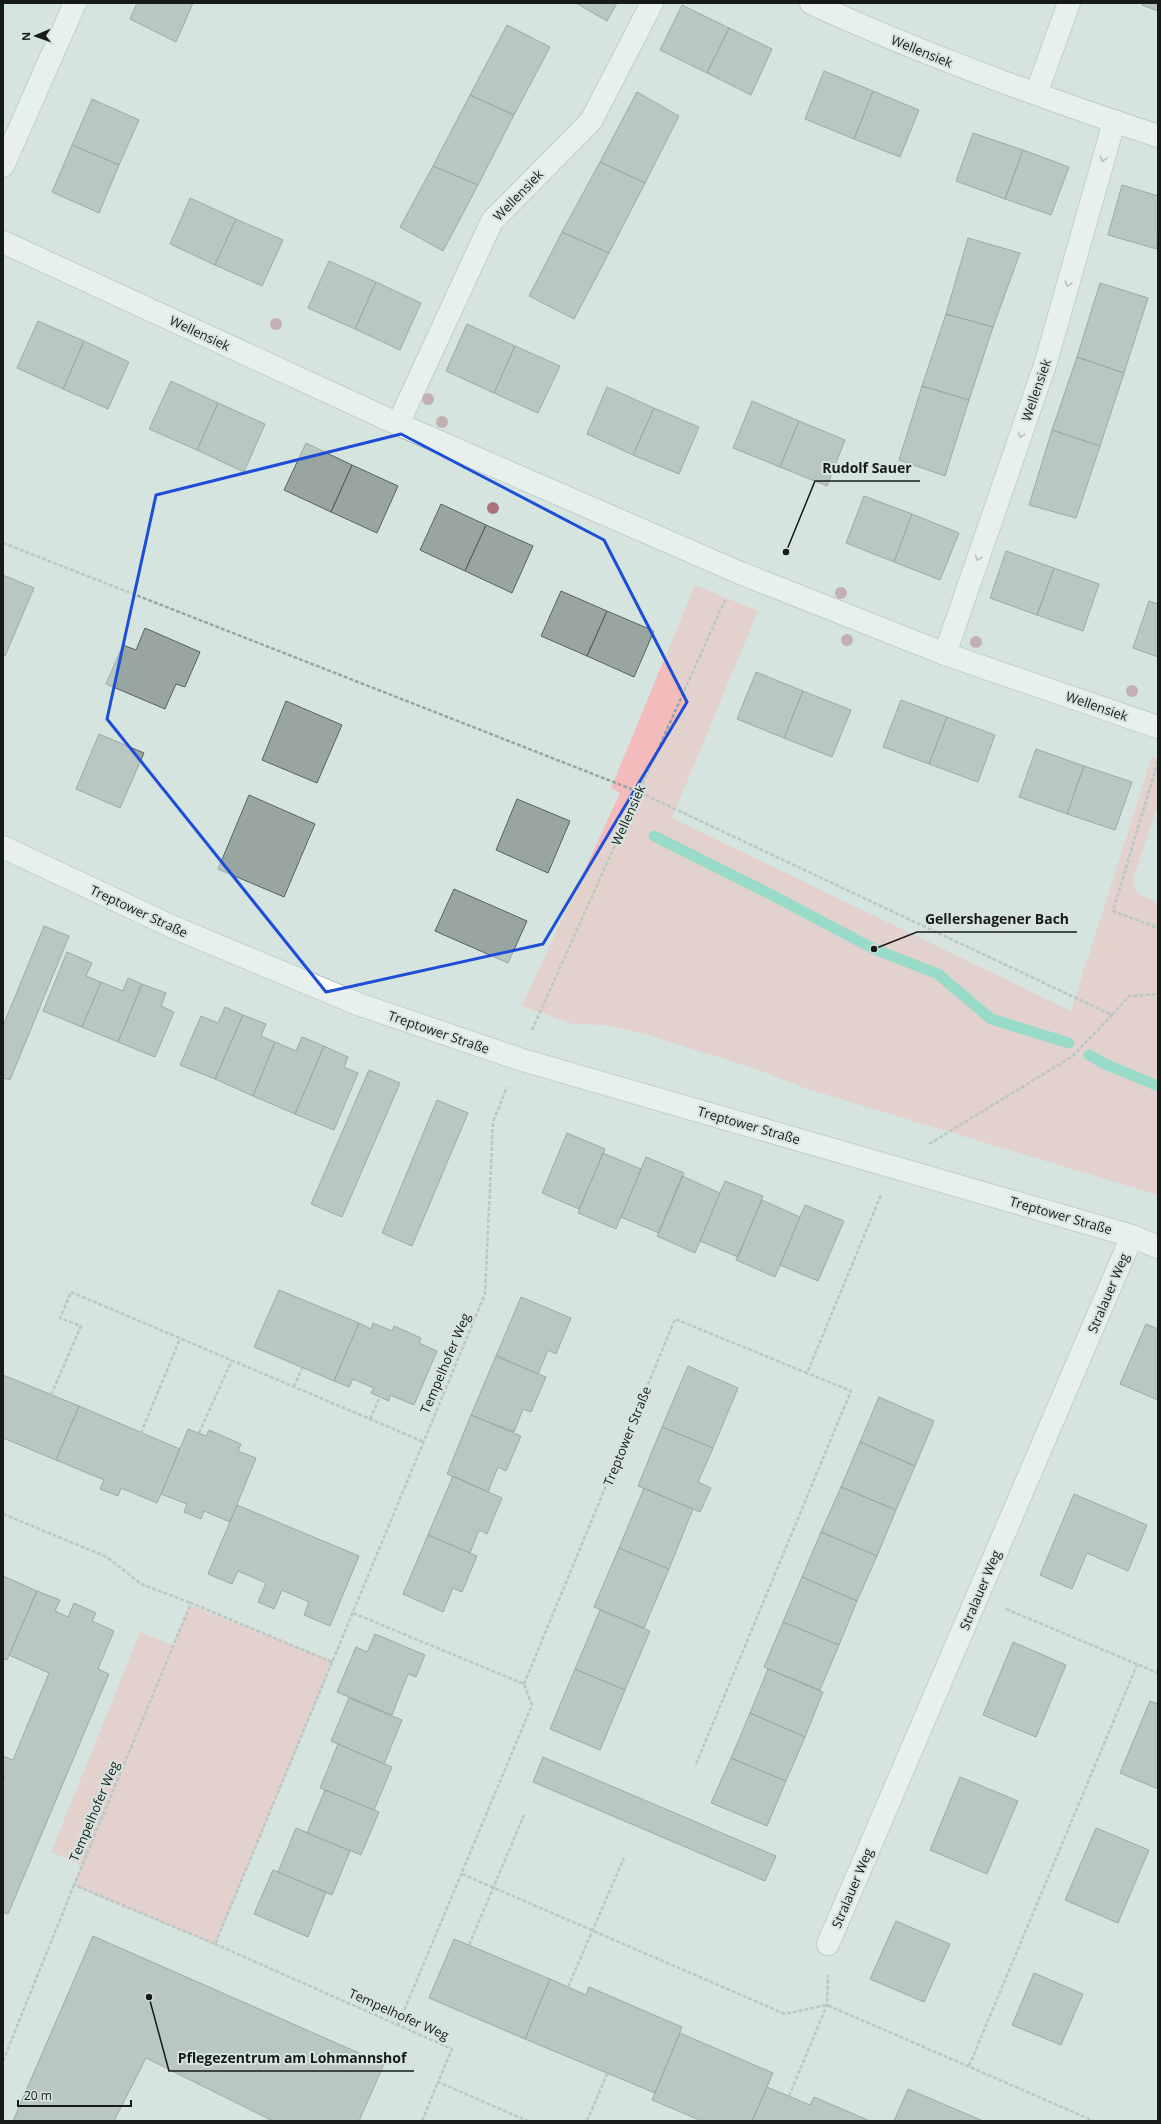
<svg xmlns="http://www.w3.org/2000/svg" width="1161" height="2124" font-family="'Open Sans',sans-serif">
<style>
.green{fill:#f3bbbb}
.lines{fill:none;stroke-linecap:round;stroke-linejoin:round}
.stream{stroke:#4ed1b0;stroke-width:11}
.building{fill:#98a5a1;stroke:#57635f}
.minor-casing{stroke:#aab7b3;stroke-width:24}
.path{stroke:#99a4a1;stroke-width:2.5;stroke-dasharray:4 2;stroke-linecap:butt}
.minor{stroke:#fff;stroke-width:22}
.tree{fill:#ae727d}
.oneway{stroke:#969898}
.marked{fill:none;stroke:#1d4ed8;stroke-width:3;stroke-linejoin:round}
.labels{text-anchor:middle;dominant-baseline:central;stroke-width:4;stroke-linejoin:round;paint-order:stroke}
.street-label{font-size:13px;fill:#161b1a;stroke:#d6e4df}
.leader{fill:none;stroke:#161b1a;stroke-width:1.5}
.callout-dot{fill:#161b1a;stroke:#d6e4df;stroke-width:1.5}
.callout-label{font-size:14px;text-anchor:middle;font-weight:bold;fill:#161b1a;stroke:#d6e4df;stroke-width:4;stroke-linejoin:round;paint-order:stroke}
</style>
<rect width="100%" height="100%" fill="#d6e4df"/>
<path class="green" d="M695,585L758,611L672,818L1071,1011L1152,757L1158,759V805L1134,876V885L1138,894L1158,903V1195L807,1089L759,1070L645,1034L606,1025L573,1024L522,1006L620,793L611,788Z
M190,1605L333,1661L215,1945L74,1885L82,1865L51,1852L140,1632L173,1645Z"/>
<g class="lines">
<path class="stream" d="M654,836L770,894L874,949L938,974L991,1019L1069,1043
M1089,1055L1105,1064L1158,1086"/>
</g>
<path class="building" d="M137,3H193L176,42L130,19Z
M576,3H617L607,21Z
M1143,3H1158V11L1142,5Z
M682,5L729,28L707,73L660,50Z
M507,25L550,47L514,115L470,95Z
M729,28L772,49L751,95L707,73Z
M824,71L873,91L854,139L805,119Z
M873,91L919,110L900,157L854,139Z
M637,92L679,116L645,183L600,162Z
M470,95L514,115L478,185L433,166Z
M92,99L139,120L119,165L72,145Z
M973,133L1023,150L1005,199L956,181Z
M72,145L119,165L99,213L52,192Z
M1023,150L1069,167L1051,215L1005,199Z
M600,162L645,183L609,253L562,232Z
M433,166L478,185L443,251L400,227Z
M1122,185L1158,196L1157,249L1108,235Z
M190,198L236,219L215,265L170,244Z
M236,219L283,240L262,286L215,265Z
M562,232L609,253L574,319L529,296Z
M968,238L1020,253L993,327L946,314Z
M329,261L376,282L355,329L308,308Z
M376,282L421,303L400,350L355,329Z
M1100,283L1148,298L1124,373L1077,357Z
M946,314L993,327L969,400L922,386Z
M38,321L84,341L63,389L17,368Z
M467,324L515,346L494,393L446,371Z
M84,341L129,362L108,409L63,389Z
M515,346L560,366L538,413L494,393Z
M1077,357L1124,373L1100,446L1052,430Z
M171,381L218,403L197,450L149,429Z
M922,386L969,400L945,476L899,460Z
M607,387L654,408L633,455L587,434Z
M752,401L799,421L780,467L733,448Z
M218,403L265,424L244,472L197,450Z
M654,408L699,427L679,474L633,455Z
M799,421L845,440L827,486L780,467Z
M1052,430L1100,446L1076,518L1029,505Z
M306,443L352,465L331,512L284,490Z
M352,465L398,486L377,533L331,512Z
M864,496L912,514L894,562L846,543Z
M441,504L486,525L465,571L420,550Z
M912,514L959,533L940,580L894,562Z
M486,525L533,546L512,593L465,571Z
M1006,551L1054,568L1037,615L990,598Z
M1054,568L1099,584L1083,631L1037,615Z
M3,575L34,588L5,656L3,655Z
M561,591L607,611L587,656L541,636Z
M1149,601L1158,604V657L1133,648Z
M607,611L654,631L634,677L587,656Z
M145,628L200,652L185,687L176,684L165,709L106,684L123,645L136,650Z
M756,672L803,691L784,738L737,719Z
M803,691L851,710L832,757L784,738Z
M901,700L947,717L929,764L883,747Z
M286,701L342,725L317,783L262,760Z
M947,717L995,735L978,782L929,764Z
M99,734L144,753L120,808L76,789Z
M1036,749L1084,766L1067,814L1019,797Z
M1084,766L1132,782L1115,830L1067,814Z
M249,795L315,824L284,897L218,869Z
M517,799L570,821L548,873L496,850Z
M454,889L527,921L508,963L435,931Z
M44,926L69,936L10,1080L3,1078V1026Z
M67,952L92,963L86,976L101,982L82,1027L43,1011Z
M128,978L142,984L118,1042L82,1027L101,982L123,991Z
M142,984L166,993L161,1006L174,1012L155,1057L118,1042Z
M225,1007L243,1015L215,1079L180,1065L201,1016L218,1023Z
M243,1015L266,1024L261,1036L275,1042L253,1096L215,1079Z
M302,1037L324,1046L295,1114L253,1096L275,1042L296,1051Z
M324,1046L348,1057L344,1067L358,1073L334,1130L295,1114Z
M369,1070L400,1083L342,1217L311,1204Z
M437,1100L468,1113L412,1246L382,1233Z
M567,1133L605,1149L579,1209L542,1193Z
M603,1153L641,1169L616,1229L578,1213Z
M646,1157L684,1173L659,1233L621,1217Z
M682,1176L720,1193L695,1253L657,1236Z
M725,1181L763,1196L738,1257L700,1241Z
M762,1200L800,1217L775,1277L736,1260Z
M805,1205L844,1221L818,1281L780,1265Z
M279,1290L359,1323L334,1381L254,1347Z
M521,1297L571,1318L556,1354L548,1350L538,1374L496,1356Z
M359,1323L371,1329L373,1323L392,1331L394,1326L421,1338L419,1343L437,1351L414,1405L390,1395L389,1401L371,1393L374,1388L353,1379L349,1387L334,1381Z
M1146,1324L1158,1329V1400L1120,1384Z
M496,1356L546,1377L531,1412L523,1409L514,1432L471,1415Z
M688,1366L738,1388L713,1448L662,1427Z
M3,1375L79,1406L56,1460L3,1438Z
M879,1397L934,1421L915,1466L860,1442Z
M79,1406L180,1449L157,1503L121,1488L118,1496L100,1489L104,1480L56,1460Z
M471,1415L521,1436L506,1471L498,1467L488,1492L447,1474Z
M662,1427L713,1448L698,1482L711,1488L700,1512L638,1486Z
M188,1429L206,1436L209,1430L241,1444L238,1451L256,1458L230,1522L204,1511L201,1519L184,1512L187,1504L161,1494Z
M860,1442L915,1466L896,1510L841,1487Z
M453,1476L502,1498L487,1534L479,1530L470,1553L428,1535Z
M841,1487L896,1510L877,1556L821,1532Z
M644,1488L693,1509L669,1569L619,1548Z
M1074,1494L1147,1525L1128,1571L1087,1553L1072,1589L1040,1575Z
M237,1505L359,1556L330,1626L304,1615L309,1602L282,1590L274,1609L258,1602L266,1583L238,1571L232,1584L208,1574Z
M821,1532L877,1556L857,1601L802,1577Z
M428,1535L477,1556L462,1592L453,1588L443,1612L403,1594Z
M619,1548L669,1569L644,1628L594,1607Z
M3,1576L37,1591L7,1660L3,1659Z
M802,1577L857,1601L839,1645L783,1622Z
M37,1591L60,1600L55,1611L68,1617L74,1603L96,1613L92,1621L114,1631L98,1669L109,1674L8,1914L3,1912V1781L5,1777H3V1756L13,1760L49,1673L9,1655Z
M600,1610L650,1631L625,1690L575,1669Z
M783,1622L839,1645L820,1690L764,1667Z
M375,1634L425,1655L416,1677L408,1674L392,1715L337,1692L356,1647L367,1652Z
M1013,1642L1066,1665L1036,1737L983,1715Z
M575,1669L625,1690L600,1750L550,1729Z
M768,1669L823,1692L805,1737L750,1713Z
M349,1698L402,1720L384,1764L331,1741Z
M1150,1701L1158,1704V1789L1120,1773Z
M750,1713L805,1737L786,1781L731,1758Z
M338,1744L392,1767L374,1810L320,1788Z
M543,1757L776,1856L765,1881L533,1782Z
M731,1758L786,1781L767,1826L711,1803Z
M960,1777L1018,1801L987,1874L930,1850Z
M325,1790L379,1812L361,1855L307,1833Z
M296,1828L350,1851L332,1895L278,1872Z
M1096,1828L1149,1850L1118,1923L1065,1900Z
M273,1870L326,1892L308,1937L254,1914Z
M896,1921L950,1944L924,2002L870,1979Z
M93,1936L384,2064L359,2121H273L146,2058L114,2121H13Z
M454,1939L550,1979L525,2039L429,1998Z
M1034,1973L1083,1994L1061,2045L1012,2025Z
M550,1979L586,1995L589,1987L682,2027L655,2093L525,2039Z
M680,2033L773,2073L752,2121H702L652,2100Z
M767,2087L810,2105L814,2097L870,2121H752Z
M908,2089L983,2121H894Z"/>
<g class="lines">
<defs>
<path id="minor" d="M811,3C924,55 1040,97 1158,136
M1036,94L1069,3
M3,166L75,3
M3,242L398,424L738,572L945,654L1158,727
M398,424L492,221L591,121L652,3
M945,654L1046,362L1114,122
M3,847L173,927L358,1004L519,1059L1132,1236L1158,1247
M828,1944L1132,1236"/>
</defs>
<use href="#minor" class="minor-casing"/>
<path class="path" d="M3,543L639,792L1112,1015L1129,996L1158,994
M1158,761L1113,911L1158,928
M532,1030L725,600
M929,1144L1073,1056L1112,1015
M294,1387L302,1368
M51,1395L81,1326L60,1318L71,1292L424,1442
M370,1419L380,1397
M141,1433L180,1339
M199,1433L232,1360
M3,1514L107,1557L141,1584L191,1603
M1006,1609L1158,1673
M353,1613L524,1684L532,1705L398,2025
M332,1662L191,1603L74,1885L215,1944L485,1294L493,1122L507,1087
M524,1684L675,1319L807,1373L881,1195
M696,1764L851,1391L807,1373
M462,1874L785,2014L827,2005L1094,2121
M215,1944L452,2049L438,2082L528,2121
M469,1945L524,1815
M568,1987L624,1858
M3,2061L74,1885
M969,2066L1137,1665
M789,2096L827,2005L828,1975
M422,2121L438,2082
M587,2121L607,2074
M698,2121L699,2120"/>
<use href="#minor" class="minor"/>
</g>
<g class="tree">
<circle cx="276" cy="324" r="6"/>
<circle cx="428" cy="399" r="6"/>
<circle cx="442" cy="422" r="6"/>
<circle cx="493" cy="508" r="6"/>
<circle cx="841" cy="593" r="6"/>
<circle cx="847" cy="640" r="6"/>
<circle cx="976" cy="642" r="6"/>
<circle cx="1132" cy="691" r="6"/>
</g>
<defs><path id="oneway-chevron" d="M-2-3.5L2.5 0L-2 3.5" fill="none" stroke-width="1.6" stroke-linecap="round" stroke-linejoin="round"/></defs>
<g class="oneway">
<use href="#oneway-chevron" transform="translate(1103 159) rotate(106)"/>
<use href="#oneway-chevron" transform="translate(1068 284) rotate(106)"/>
<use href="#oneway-chevron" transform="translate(1021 435) rotate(109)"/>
<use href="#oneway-chevron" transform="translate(978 558) rotate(109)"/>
</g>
<path d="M0 0H1161V2124H0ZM401,434L604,540L687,702L543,944L326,992L107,719L156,495Z" fill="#d6e4df" fill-opacity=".55" fill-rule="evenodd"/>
<path class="marked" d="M401,434L604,540L687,702L543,944L326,992L107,719L156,495Z"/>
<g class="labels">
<g class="street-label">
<text transform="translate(922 51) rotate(22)">Wellensiek</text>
<text transform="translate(518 195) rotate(-46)">Wellensiek</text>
<text transform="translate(200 333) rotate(25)">Wellensiek</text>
<text transform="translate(1036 390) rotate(-71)">Wellensiek</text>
<text transform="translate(1097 706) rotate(19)">Wellensiek</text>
<text transform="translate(628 815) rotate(-66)">Wellensiek</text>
<text transform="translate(139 911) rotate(25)">Treptower Straße</text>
<text transform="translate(439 1032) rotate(19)">Treptower Straße</text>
<text transform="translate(749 1125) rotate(16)">Treptower Straße</text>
<text transform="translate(1061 1215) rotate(16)">Treptower Straße</text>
<text transform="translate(1108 1293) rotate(-67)">Stralauer Weg</text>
<text transform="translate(445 1363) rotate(-67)">Tempelhofer Weg</text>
<text transform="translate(627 1436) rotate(-68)">Treptower Straße</text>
<text transform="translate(980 1590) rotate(-67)">Stralauer Weg</text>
<text transform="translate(94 1811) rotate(-67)">Tempelhofer Weg</text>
<text transform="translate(852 1888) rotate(-67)">Stralauer Weg</text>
<text transform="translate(399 2014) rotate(24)">Tempelhofer Weg</text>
</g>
</g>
<path class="leader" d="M786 552L815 481H920M874 949L917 932H1077M149 1997L169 2071H414"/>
<g class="callout-dot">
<circle cx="786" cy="552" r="4"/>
<circle cx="874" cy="949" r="4"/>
<circle cx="149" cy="1997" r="4"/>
</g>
<g class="callout-label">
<text x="867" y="473">Rudolf Sauer</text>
<text x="997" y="924">Gellershagener Bach</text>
<text x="292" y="2063">Pflegezentrum am Lohmannshof</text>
</g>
<rect width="1161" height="2124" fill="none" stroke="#161b1a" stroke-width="8"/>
<g transform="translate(36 36) rotate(268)" stroke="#d6e4df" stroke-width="3" paint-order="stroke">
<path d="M0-3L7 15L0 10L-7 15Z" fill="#161b1a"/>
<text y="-6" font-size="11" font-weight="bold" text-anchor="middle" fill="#161b1a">N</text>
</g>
<path d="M18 2100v6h113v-6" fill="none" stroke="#161b1a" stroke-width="2"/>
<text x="24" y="2100" font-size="12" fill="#161b1a" stroke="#d6e4df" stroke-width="3" paint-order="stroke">20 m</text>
</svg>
